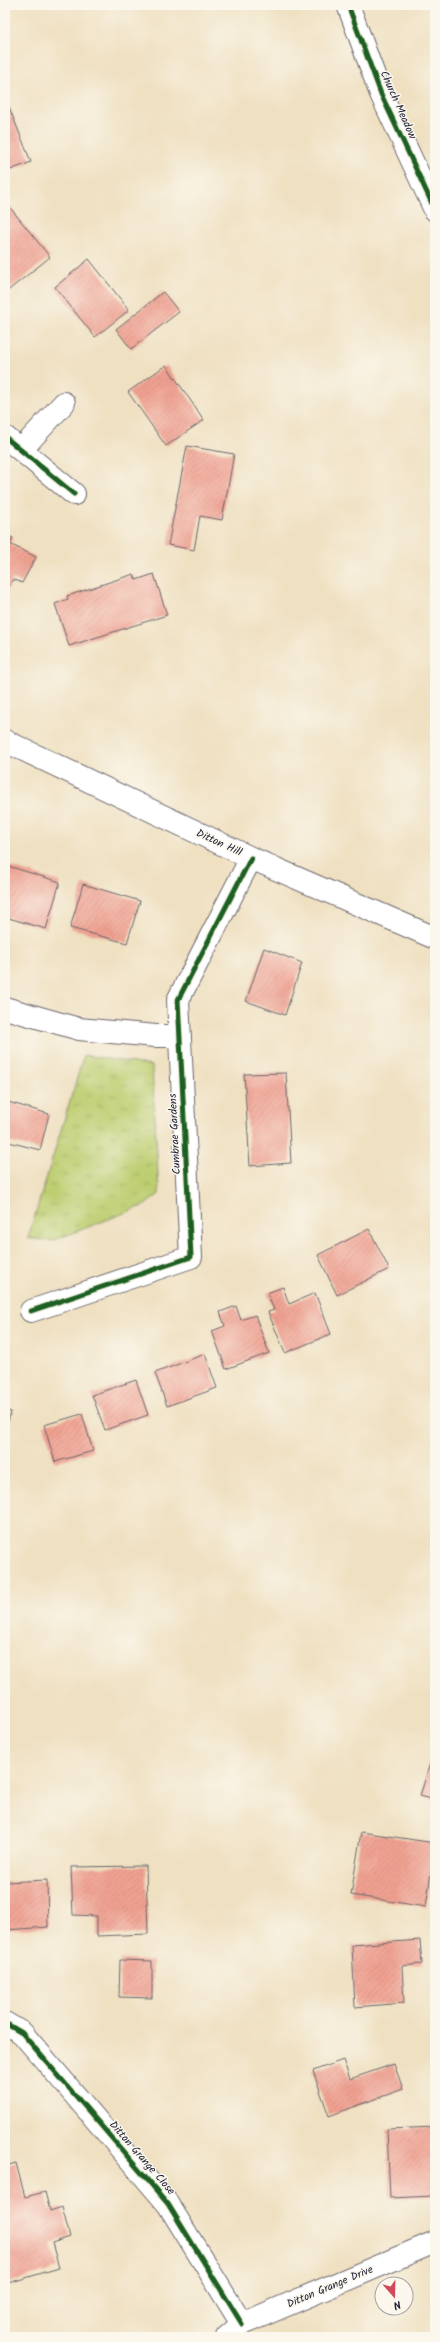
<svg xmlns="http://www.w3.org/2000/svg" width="440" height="2342" font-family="Kalam,sans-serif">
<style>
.grass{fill:url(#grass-tufts);stroke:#707856}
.building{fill:url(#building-hatch)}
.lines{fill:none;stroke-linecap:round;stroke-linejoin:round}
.minor-casing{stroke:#6a646a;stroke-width:24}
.minor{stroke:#fff;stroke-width:22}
.cycleway-casing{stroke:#fbf7ec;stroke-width:8}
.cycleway{stroke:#1b5e20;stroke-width:5}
.labels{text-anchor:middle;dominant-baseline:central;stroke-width:3;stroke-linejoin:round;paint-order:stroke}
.street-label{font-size:11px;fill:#22223b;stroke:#fbf7ec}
</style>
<defs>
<pattern id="grass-tufts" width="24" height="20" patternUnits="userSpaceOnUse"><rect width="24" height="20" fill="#bdce71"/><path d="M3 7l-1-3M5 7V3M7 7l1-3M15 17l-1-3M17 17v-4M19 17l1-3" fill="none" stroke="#a2b163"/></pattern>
<pattern id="building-hatch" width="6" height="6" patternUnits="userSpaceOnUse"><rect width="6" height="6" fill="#f0a191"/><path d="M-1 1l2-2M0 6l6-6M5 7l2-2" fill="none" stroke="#ce8a7e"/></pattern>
</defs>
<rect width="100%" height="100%" fill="#fbf7ec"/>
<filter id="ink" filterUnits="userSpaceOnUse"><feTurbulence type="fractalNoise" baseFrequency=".025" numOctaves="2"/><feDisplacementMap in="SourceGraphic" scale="8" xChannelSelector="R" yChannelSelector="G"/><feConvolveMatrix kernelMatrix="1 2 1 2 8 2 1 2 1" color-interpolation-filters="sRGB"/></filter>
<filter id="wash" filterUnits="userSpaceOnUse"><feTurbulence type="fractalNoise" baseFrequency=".012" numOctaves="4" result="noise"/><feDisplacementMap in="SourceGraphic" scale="16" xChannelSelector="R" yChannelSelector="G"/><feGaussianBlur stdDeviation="0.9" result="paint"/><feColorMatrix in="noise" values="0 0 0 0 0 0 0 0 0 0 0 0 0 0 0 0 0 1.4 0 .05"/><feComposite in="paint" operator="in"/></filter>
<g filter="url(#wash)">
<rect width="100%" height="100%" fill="#efe0c1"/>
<path class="grass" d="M84,1055L152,1066L159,1194L145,1205L52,1241L28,1238Z"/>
<g id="blocks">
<path class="building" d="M5,97L31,162L5,172Z
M8,205L50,257L5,293V207Z
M89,259L129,310L95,337L55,287Z
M163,292L179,312L131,349L116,329Z
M166,365L204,420L166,446L128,392Z
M187,446L234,454L222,520L200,516L194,550L168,545Z
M5,534L13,538L10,544L36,557L22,583L13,579L5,594Z
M134,574L136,580L154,574L167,615L69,646L55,604L68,599L67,596Z
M8,866L60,882L46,929L5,917V876Z
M83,884L140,901L127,943L70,928Z
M264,948L302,963L285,1015L246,1001Z
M286,1073L291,1163L250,1166L244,1074Z
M5,1101L49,1114L40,1150L5,1141Z
M369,1229L389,1269L337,1295L318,1255Z
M283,1287L289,1304L315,1293L331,1334L285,1353L268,1312L274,1310L267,1293Z
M236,1306L241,1320L255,1315L269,1353L226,1369L212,1331L225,1326L220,1312Z
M205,1354L217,1388L167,1406L155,1373Z
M136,1380L148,1415L105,1430L92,1395Z
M5,1410L11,1412L5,1431Z
M82,1414L93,1451L55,1462L44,1425Z
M435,1747V1800L420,1796Z
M361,1832L435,1843L426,1907L351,1895Z
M146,1866L148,1934L97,1936V1916L73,1915L71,1867Z
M47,1880L48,1927L5,1930V1882Z
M420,1940L422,1964L402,1966L404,2003L355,2007L352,1945Z
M120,1960L152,1961V1998L119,1997Z
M343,2060L350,2079L394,2064L403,2089L329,2116L313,2071Z
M435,2127V2196L390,2198L387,2129Z
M16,2163L25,2197L45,2192L50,2211L62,2207L70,2237L52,2243L59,2268L5,2284V2166Z"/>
</g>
</g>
<g filter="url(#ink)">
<use href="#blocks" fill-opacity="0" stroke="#6a646a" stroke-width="1"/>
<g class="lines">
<defs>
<path id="minor" d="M348,5L381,94L435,210
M5,437L74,494
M21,450L64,403
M5,741L251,858L435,938
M5,1008L79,1029L156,1036H180
M31,1311L191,1257L178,1000L251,858
M5,2023L22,2033L168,2204L242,2324
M227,2337L242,2324L435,2242"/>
</defs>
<use href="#minor" class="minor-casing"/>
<use href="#minor" class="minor"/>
<defs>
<path id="cycleway" d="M348,5L381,94L435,210
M5,437L74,494
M31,1311L191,1257L178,1000L251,858
M5,2023L22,2033L168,2204L242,2324"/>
</defs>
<use href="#cycleway" class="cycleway-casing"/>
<use href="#cycleway" class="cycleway"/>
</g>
</g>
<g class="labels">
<g class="street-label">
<text transform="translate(398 105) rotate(66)">Church Meadow</text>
<text transform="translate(219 843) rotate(25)">Ditton Hill</text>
<text transform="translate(175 1134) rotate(-93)">Cumbrae Gardens</text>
<text transform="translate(142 2158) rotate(49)">Ditton Grange Close</text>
<text transform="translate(330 2287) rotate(-23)">Ditton Grange Drive</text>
</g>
</g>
<rect width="440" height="2342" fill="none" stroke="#fbf7ec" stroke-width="20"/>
<g transform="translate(394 2296) rotate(160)"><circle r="19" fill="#fbf7ec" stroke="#a4a2a5"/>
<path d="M0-3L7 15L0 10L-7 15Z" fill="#d1495b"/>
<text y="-6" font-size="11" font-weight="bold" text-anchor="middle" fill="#22223b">N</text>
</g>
</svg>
